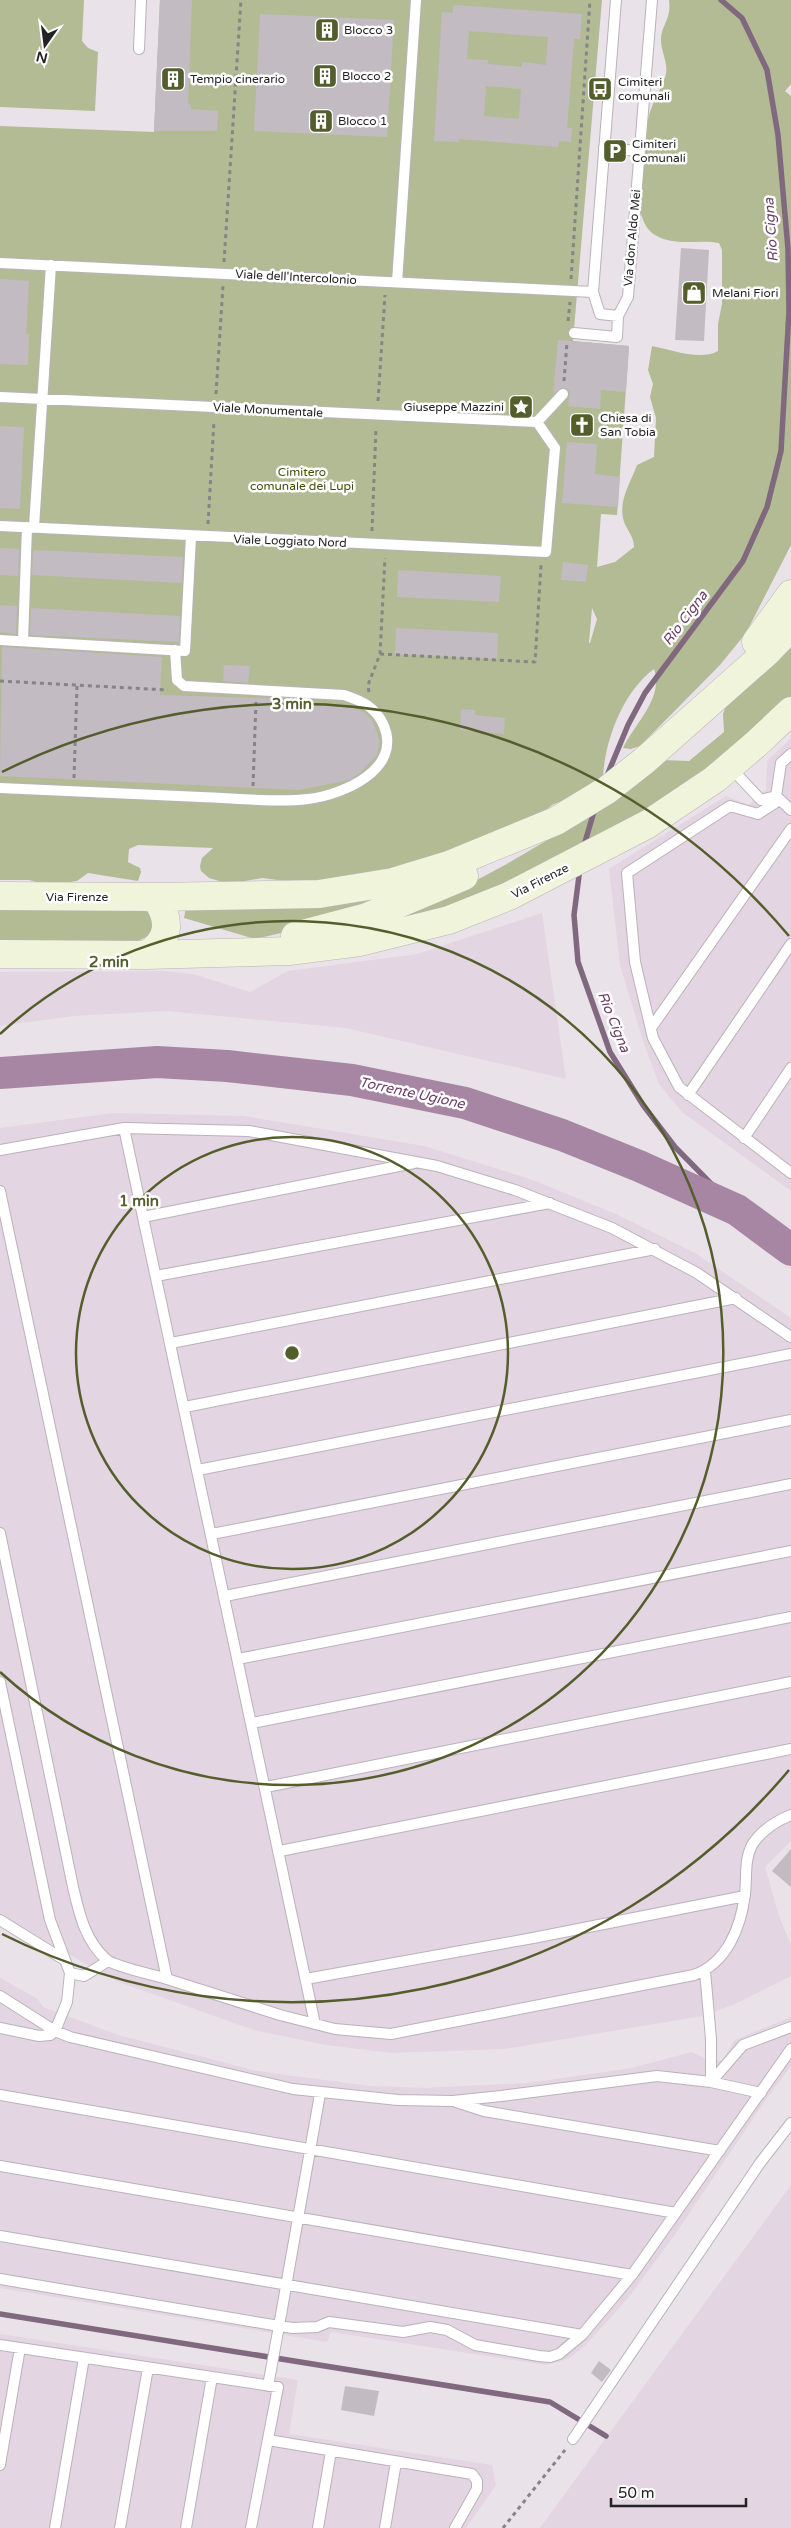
<svg xmlns="http://www.w3.org/2000/svg" width="791" height="2528" font-family="'Varela Round',sans-serif">
<style>
.built{fill:#e3d5e1}
.green{fill:#b3bb95;fill-rule:evenodd}
.lines{fill:none;stroke-linecap:round;stroke-linejoin:round}
.stream{stroke:#80687e;stroke-width:5.5}
.river{stroke:#a786a4;stroke-width:32}
.building{fill:#c3bbc2;fill-rule:evenodd}
.lane-casing{stroke:#bab2b9;stroke-width:12}
.secondary-casing{stroke:#bab2b9;stroke-width:29}
.path{stroke:#888387;stroke-width:3;stroke-dasharray:4 4;stroke-linecap:butt}
.lane{stroke:#fff;stroke-width:10}
.secondary{stroke:#eff4db;stroke-width:28}
.ring{fill:none;stroke:#545d2c;stroke-width:2.5}
.labels{text-anchor:middle;dominant-baseline:central;stroke-width:5;stroke-linejoin:round;paint-order:stroke}
.poi-label{font-size:12px;fill:#252224;stroke:#fff;text-anchor:start}
.street-label{font-size:12px;fill:#252224;stroke:#fff}
.park-label{font-size:12px;fill:#454f0a;stroke:#fff}
.water-label{font-size:14px;font-style:italic;fill:#6b3e68;stroke:#fff}
.centre{fill:#545d2c;stroke:#fff;stroke-width:2.5}
.ring-label{font-size:15px;text-anchor:middle;font-weight:bold;fill:#545d2c;stroke:#fff;stroke-width:5;stroke-linejoin:round;paint-order:stroke}
</style>
<rect width="100%" height="100%" fill="#eae2e9"/>
<path class="built" d="M791,738V1191L682,1112L659,1084L643,1041L620,965L609,869L726,796L748,805L766,790L767,761Z
M542,913L566,1079L346,1028L166,1011L73,1016L0,1026V972L164,971L193,974L250,992L288,971L417,954Z
M113,1113L244,1116L424,1146L530,1179L616,1214L695,1253L791,1318V1841L765,1867L779,1916L791,1945V1976L733,2005L702,2016L505,2049L392,2053L326,2045L254,2030L116,1981L0,1915V1128Z
M0,1978L38,1999L43,2007L118,2035L257,2071L369,2086L425,2088L528,2083L632,2068L692,2052L704,2058L722,2061L735,2040L791,2017V2066L760,2108L674,2236L629,2297L585,2346L568,2359L546,2365L331,2332L327,2342L0,2288Z
M791,2185V2528H540Z
M0,2334L298,2380L289,2434L492,2465L496,2485L466,2528H0Z"/>
<path class="green" d="M0,0H84L82,41L88,48L98,52L95,111L0,107Z
M160,0H602L573,341L629,346L617,515L601,514L597,567L615,562L634,547C634,535 625,529 623,518C619,499 631,482 637,465L654,457L656,418L650,397L653,384L648,370L652,346C672,350 700,361 718,351V324L722,304V250L719,243C698,239 675,247 655,235C625,216 642,140 650,112C654,100 664,83 666,74C668,61 661,52 661,40C661,25 672,19 669,0H791V84L785,91L791,96V545L746,633L720,665L640,746L631,749L623,748C635,723 664,698 654,669C623,692 606,738 603,775L580,793L552,805L529,824L371,882H293L262,878L229,884L209,878L201,871L200,866L202,858L213,848L138,845L129,849L128,862L140,868L141,872L138,881L88,873L77,881L56,884H43L29,880H0V126L154,132ZM592,608L597,619L590,643H589Z
M791,636V701L655,812L441,916L366,924L475,881L505,865L578,822L661,760L689,761L724,732L723,714L726,706Z
M402,890L307,927L255,939L184,918L186,907Z
M0,908H136L148,912C159,931 150,937 132,943L0,944Z"/>
<g class="lines">
<path class="stream" d="M606,778L628,725L645,693L743,561L767,507L781,451L789,311L788,249L778,135L767,70L742,18L721,0
M583,849L595,808
M580,868L574,915L578,962L610,1052L643,1105L675,1147L737,1210
M0,2314L550,2402L606,2436"/>
<path class="river" d="M0,1073L157,1062L227,1066L352,1080L465,1103L562,1135L639,1166L737,1210L791,1250"/>
</g>
<path class="building" d="M160,0H192L188,104L191,105V109L218,111L217,131H154Z
M453,5L582,14L580,39H574L567,128H572L571,142L559,141L558,147L459,139V142L434,141L442,12L453,13ZM469,31L548,37L546,65L522,62V67L488,64V60L467,59ZM486,86L521,89L519,119L484,116Z
M260,14L394,20L387,137L254,131Z
M681,248L709,250L704,341L675,340Z
M0,279L29,281L26,334H29L28,365L0,364Z
M558,340L629,346L626,392L601,390L600,409L568,406L570,392L567,389L561,388L553,394Z
M0,426L24,427L20,509L0,508Z
M567,442L597,444L595,474L620,477L618,507L562,503Z
M0,548L19,549L18,576L0,575Z
M33,550L183,557L182,583L32,575Z
M563,562L588,565L586,582L561,580Z
M398,570L501,576L499,602L397,597Z
M0,605L17,606L16,634L0,632Z
M31,608L180,616L179,642L30,635Z
M396,628L498,633L497,659L395,654Z
M2,647L162,657L160,695L289,699L352,708L364,712L372,720L380,741L377,755L361,772L349,780L299,790L0,776Z
M224,665L250,666L248,683L223,681Z
M461,709L475,710V715L505,718L504,734L460,730Z
M791,1849V1887L772,1871Z
M599,2361L611,2370L602,2382L591,2373Z
M345,2386L379,2391L374,2416L341,2410Z"/>
<g class="lines">
<defs>
<path id="lane" d="M616,0L593,292L600,314L618,316L628,297L652,0
M139,49L141,0
M604,148L639,151
M0,263L593,292
M397,282L416,0
M574,333L617,337L618,316
M0,397L537,422
M0,526L546,552L555,448L537,422L563,394
M34,527L51,265
M0,640L185,651L191,536
M23,641L27,527
M791,754L781,763L775,803L758,814L730,806L627,873L635,962L653,1038L679,1087L791,1173
M730,767L761,800L776,796L791,810
M0,788C67,791 134,794 201,797C234,798 276,803 308,799C342,795 402,770 384,726C376,707 362,701 344,695L184,686L177,680L175,650
M651,1028L791,829
M688,1095L791,944
M124,1128L315,2024
M744,1138L791,1068
M0,1150L124,1128L249,1131L437,1166L515,1190L612,1228L697,1273L791,1337
M0,1191L167,1979L280,2015L335,2029L391,2034L694,1975C727,1963 741,1927 745,1894C747,1878 744,1860 752,1845C761,1831 776,1821 791,1815
M143,1217L414,1163
M156,1276L550,1203
M171,1343L655,1249
M185,1407L736,1298
M198,1470L791,1354
M0,1533L73,1887C79,1913 85,1941 107,1960C116,1967 155,1975 167,1979
M212,1534L791,1420
M225,1596L791,1484
M238,1659L791,1551
M0,1682L50,1920L70,1973L67,2002L55,2031L50,2035L39,2036L0,2028
M252,1723L791,1617
M266,1787L791,1682
M280,1851L791,1749
M0,1920L63,1959
M705,1971L711,2039V2082
M70,1973L84,1976L108,1961
M306,1979L533,1938L745,1896
M0,1996L55,2031L70,2037L293,2089L398,2100L453,2101L501,2096L657,2076L711,2082L761,2093
M711,2082L743,2045L791,2027
M0,2095L676,2213
M456,2102L484,2111L720,2151
M0,2166L632,2275
M0,2236L582,2335
M0,2279L279,2326L320,2094
M0,2345L278,2387L251,2528
M268,2386L279,2326L293,2328L317,2327L329,2322L403,2332L430,2327L447,2330L475,2345L539,2356L550,2357L559,2354L582,2335L632,2275L791,2049
M573,2439L760,2163L791,2123
M268,2440L472,2474L477,2481V2489L455,2528
M0,2465L20,2348
M55,2528L84,2358
M120,2528L148,2368
M186,2528L212,2377
M318,2528L331,2451
M385,2528L396,2462"/>
<path id="secondary" d="M756,642L791,594
M0,896L155,897L319,894L393,882L449,865L556,821L607,790L644,761L767,652L791,627
M295,936L367,917L464,876
M0,954L146,955L289,951L360,942L449,920L509,896L648,824L715,779L756,744L791,711
M146,955C171,940 171,919 155,897"/>
</defs>
<use href="#lane" class="lane-casing"/>
<use href="#secondary" class="secondary-casing"/>
<path class="path" d="M224,262L241,0
M571,279L590,0
M568,321L570,302
M564,381L567,342
M216,394L223,286
M378,401L385,295
M208,524L214,421
M372,531L376,427
M380,654L535,662L541,565
M0,681L168,690
M369,692L368,685L380,654L385,558
M74,778L77,686
M253,786L256,702
M503,2528L565,2450"/>
<use href="#lane" class="lane"/>
<use href="#secondary" class="secondary"/>
</g>
<g class="ring">
<circle cx="292" cy="1353" r="216"/>
<path d="M0 1034A432 432 0 1 1 0 1672"/>
<path d="M789 1770A649 649 0 0 1 2 1934M2 772A649 649 0 0 1 789 936"/>
</g>
<defs>
<symbol id="building-square" viewBox="-11 -11 22 22"><rect x="-9" y="-9" width="18" height="18" rx="4" fill="#545d2c" stroke="#fff"/><path d="M-4-6H4V6H1V3H-1V6H-4ZM-2.5-4.3h1.7v1.8h-1.7ZM.8-4.3h1.7v1.8H.8ZM-2.5-1h1.7V.8h-1.7ZM.8-1h1.7V.8H.8Z" fill="#fff"/></symbol>
<symbol id="bus-square" viewBox="-11 -11 22 22"><rect x="-9" y="-9" width="18" height="18" rx="4" fill="#545d2c" stroke="#fff"/><path d="M-5-6H5V4H4V6H2V4H-2V6H-4V4H-5ZM-3.5-4V0h7V-4ZM-3.5 1.2v1.5H-2V1.2ZM2 1.2v1.5H3.5V1.2Z" fill="#fff"/></symbol>
<symbol id="parking-square" viewBox="-11 -11 22 22"><rect x="-9" y="-9" width="18" height="18" rx="4" fill="#545d2c" stroke="#fff"/><path d="M-3.5-5.5H1a3.5 3.5 0 0 1 0 7H-1V5.5H-3.5ZM-1-3.4V-.6H.8a1.4 1.4 0 0 0 0-2.8Z" fill="#fff"/></symbol>
<symbol id="shop-square" viewBox="-11 -11 22 22"><rect x="-9" y="-9" width="18" height="18" rx="4" fill="#545d2c" stroke="#fff"/><path d="M-5-2.5h2.3a2.7 3.5 0 0 1 5.4 0H5L5.5 6h-11ZM-1.5-2.5h3a1.5 2.3 0 0 0-3 0Z" fill="#fff"/></symbol>
<symbol id="sight-square" viewBox="-11 -11 22 22"><rect x="-9" y="-9" width="18" height="18" rx="4" fill="#545d2c" stroke="#fff"/><path d="M0-6L1.8-2.2L6-1.7L2.9 1.2L3.7 5.4L0 3.3L-3.7 5.4L-2.9 1.2L-6-1.7L-1.8-2.2Z" fill="#fff"/></symbol>
<symbol id="church-square" viewBox="-11 -11 22 22"><rect x="-9" y="-9" width="18" height="18" rx="4" fill="#545d2c" stroke="#fff"/><path d="M-1.2-6h2.4v3.5h3.3v2.4h-3.3V6h-2.4V-.1h-3.3v-2.4h3.3Z" fill="#fff"/></symbol>
</defs>
<g fill-rule="evenodd">
<use href="#building-square" x="313" y="16" width="28" height="28"/>
<use href="#building-square" x="311" y="62" width="28" height="28"/>
<use href="#building-square" x="159" y="65" width="28" height="28"/>
<use href="#bus-square" x="586" y="75" width="28" height="28"/>
<use href="#building-square" x="307" y="107" width="28" height="28"/>
<use href="#parking-square" x="601" y="137" width="28" height="28"/>
<use href="#shop-square" x="680" y="279" width="28" height="28"/>
<use href="#sight-square" x="507" y="393" width="28" height="28"/>
<use href="#church-square" x="568" y="411" width="28" height="28"/>
</g>
<g class="labels">
<g class="poi-label">
<text x="344" y="30">Blocco 3</text>
<text x="342" y="76">Blocco 2</text>
<text x="190" y="79">Tempio cinerario</text>
<text x="618" y="82">Cimiteri<tspan x="618" dy="14">comunali</tspan></text>
<text x="338" y="121">Blocco 1</text>
<text x="632" y="144">Cimiteri<tspan x="632" dy="14">Comunali</tspan></text>
<text x="712" y="293">Melani Fiori</text>
<text x="504" y="407" text-anchor="end">Giuseppe Mazzini</text>
<text x="600" y="418">Chiesa di<tspan x="600" dy="14">San Tobia</tspan></text>
</g>
<g class="street-label">
<text transform="translate(632 238) rotate(-85)">Via don Aldo Mei</text>
<text transform="translate(296 277) rotate(3)">Viale dell'Intercolonio</text>
<text transform="translate(268 410) rotate(3)">Viale Monumentale</text>
<text transform="translate(290 541) rotate(2)">Viale Loggiato Nord</text>
<text transform="translate(540 881) rotate(-27)">Via Firenze</text>
<text x="77" y="897">Via Firenze</text>
</g>
<g class="park-label">
<text x="302" y="472">Cimitero<tspan x="302" dy="14">comunale dei Lupi</tspan></text>
</g>
<g class="water-label">
<text transform="translate(771 230) rotate(-94)">Rio Cigna</text>
<text transform="translate(685 618) rotate(-53)">Rio Cigna</text>
<text transform="translate(614 1022) rotate(68)">Rio Cigna</text>
<text transform="translate(412 1093) rotate(12)">Torrente Ugione</text>
</g>
</g>
<circle cx="292" cy="1353" r="8" class="centre"/>
<g class="ring-label">
<text x="292" y="709">3 min</text>
<text x="109" y="967">2 min</text>
<text x="139" y="1206">1 min</text>
</g>
<g transform="translate(45 45) rotate(194)" stroke="#ffffff" stroke-width="4" paint-order="stroke">
<path d="M0-4L9 19L0 12L-9 19Z" fill="#252224"/>
<text y="-8" font-size="14" font-weight="bold" text-anchor="middle" fill="#252224">N</text>
</g>
<path d="M611 2498v8h135v-8" fill="none" stroke="#252224" stroke-width="2.5"/>
<text x="618" y="2498" font-size="15" fill="#252224" stroke="#ffffff" stroke-width="4" paint-order="stroke">50 m</text>
</svg>
